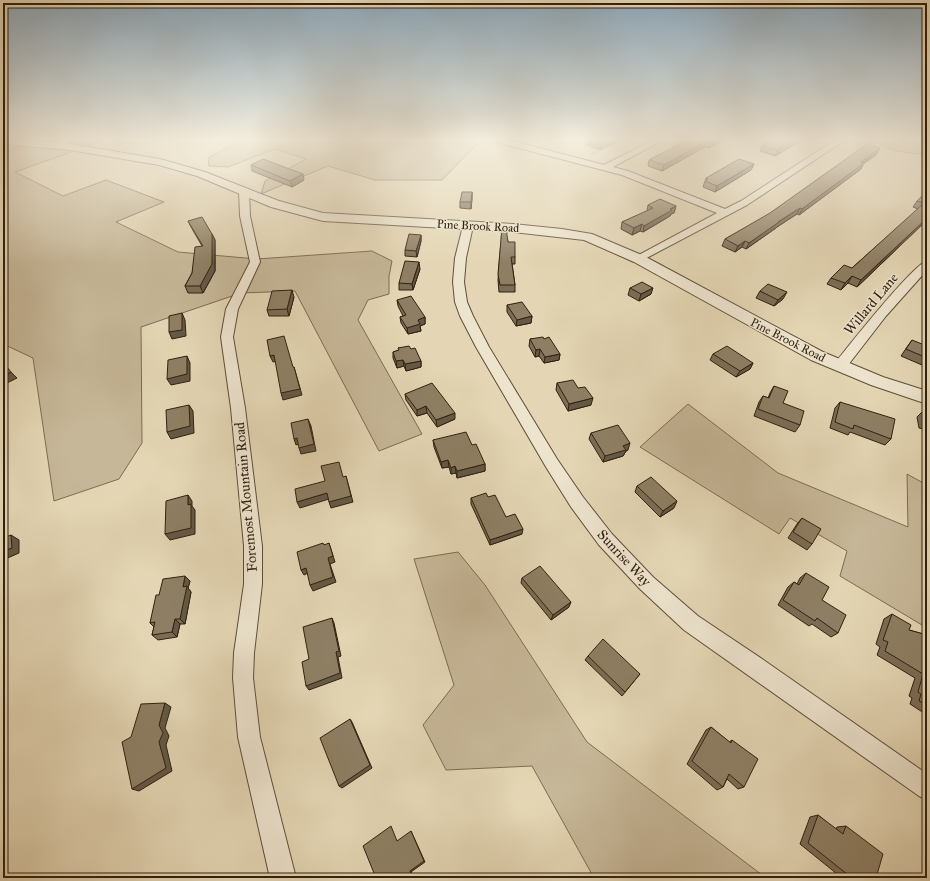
<svg xmlns="http://www.w3.org/2000/svg" width="930" height="881" font-family="'IM FELL Great Primer',serif">
<style>
.green{fill:#c6b798;stroke:#7c6c52}
.lines{fill:none;stroke-linecap:round;stroke-linejoin:round}
.minor-casing{stroke:#5e4e37;stroke-width:2}
.tertiary-casing{stroke:#5e4e37;stroke-width:2}
.path{stroke:#31200d;stroke-width:1.5;stroke-dasharray:0.5 1;stroke-linecap:butt}
.minor{fill:#ede4ce;fill-rule:evenodd}
.tertiary{fill:#ede4ce;fill-rule:evenodd}
.wall{fill:#7a6d56;stroke:#31200d}
.shaded-wall{fill:#635946;stroke:#31200d}
.building{fill:#8e7f64;stroke:#31200d}
.labels{text-anchor:middle;dominant-baseline:central;stroke-width:3;stroke-linejoin:round;paint-order:stroke}
.far-street-label{font-size:12px;fill:#31200d;stroke:#ede4ce}
.street-label{font-size:14px;fill:#31200d;stroke:#ede4ce}
</style>
<rect width="100%" height="100%" fill="#e4d6b4"/>
<filter id="stains"><feTurbulence type="fractalNoise" baseFrequency=".005" numOctaves="4"/><feColorMatrix values="0 0 0 0 .2 0 0 0 0 .09 0 0 0 0 .02 0 0 0 .5 -.17"/></filter>
<radialGradient id="worn" r=".72"><stop offset=".6" stop-color="#630" stop-opacity="0"/><stop offset="1" stop-color="#630" stop-opacity=".3"/></radialGradient>
<path class="green" d="M3,140H105L15,172L63,196L106,180L164,202L116,222L178,252L257,259L372,251L392,261L389,276V294L368,300L358,320L422,434L379,451L295,291L241,293L141,327L142,443L119,479L54,501L33,358L3,344V153L21,145Z
M241,140H456L477,144L442,180H375L328,166L261,194L265,181L306,159L275,149L228,167L209,166L208,158Z
M868,140H927V155L896,151Z
M688,404L778,473L908,527L907,474L927,485V628L840,576L847,551L790,518L779,534L640,447Z
M458,552L485,585L587,742L766,878H594L532,766L446,770L423,725L454,685L414,559Z"/>
<g class="lines">
<defs>
<path id="minor" d="M57,140H66L72,147L68,149H65Z
M495,140H509L604,165L653,140H663L613,167L628,171L725,209L741,201L835,140H845L747,205L639,262L635,261L634,259L635,257L717,213L622,175L496,142Z
M244,188L249,191L250,216L260,262L238,309L233,337L245,408L262,546V584L254,653L253,678L260,737L296,878H270L238,737L233,678L234,653L244,584V546L231,408L221,337L226,309L250,262L240,216L239,191Z
M468,223L473,226L466,258L464,282L467,302L473,316L489,347L557,459L583,497L612,534L653,577L698,616L765,661L927,774V800L919,796L684,630L640,589L599,545L571,507L546,467L476,347L460,316L455,302L453,282L455,258L463,226Z
M927,261V270L886,316L845,369L840,371L835,369L833,366L835,363C848,347 913,264 927,261Z"/>
<path id="tertiary" d="M3,140H27L70,144L160,159L205,172L279,201L323,213L513,224L562,229L592,234L644,256L823,352L883,377L927,391V404L871,385L811,360L634,262L584,240L513,232L323,221L271,207L197,176L159,165L70,150L3,144Z"/>
</defs>
<use href="#minor" class="minor-casing"/>
<use href="#tertiary" class="tertiary-casing"/>
<path class="path" d="M591,154L597,152L596,151"/>
<use href="#minor" class="minor"/>
<use href="#tertiary" class="tertiary"/>
</g>
<path class="wall" d="M588,140H621L600,150L587,145Z
M688,140H723L709,148L705,147L662,171L648,166L649,160Z
M772,140H802L775,156L760,151L762,146Z
M877,154L863,164L861,169L799,215L797,214L777,227L776,228L746,249L742,247L735,252L722,246L725,239Z
M754,164L751,170L715,192L703,187L706,178Z
M251,165L304,180L292,187L252,171Z
M472,192V199L471,209L460,208V202Z
M926,192L927,220L857,287L848,283L841,290L827,284L831,278L852,268L918,209L913,207L917,201Z
M648,205L676,206L674,213L671,214L670,216L643,232L640,231L632,235L621,229L622,222L647,211Z
M188,221L212,234L215,240V271L203,293H188L185,286L192,273L202,246L191,227Z
M502,228L515,257V264H512L515,285V292H499L498,280Z
M421,235V241L417,257L405,256V250Z
M420,269L413,290H399V283Z
M630,288L651,294L639,301L628,295Z
M760,291L783,299L774,306L756,298Z
M294,297L289,316H269L267,310Z
M397,300L425,317V324L420,326L421,331L408,334L401,323L400,317L403,316L398,306Z
M507,305L532,316L531,323L516,326L507,312Z
M530,339H544L560,354L559,360L544,363L539,356L535,357L529,346Z
M912,340L927,358V359L922,365L901,356L907,347Z
M398,348L411,349L421,361V367L406,371L404,366L397,368L393,358V352L399,350Z
M713,354L753,363L750,369L736,377L710,360Z
M557,383L578,388L591,405L568,411L556,390Z
M774,386L783,403L800,425L795,432L754,416L759,402L763,396L768,398L770,393Z
M405,394L455,419L437,427L427,413L417,416L406,400Z
M840,402L891,439L885,445L850,432L848,435L830,428L835,408Z
M923,411L927,412V430L919,428L917,417Z
M591,433L628,450L626,451L623,456L603,462L589,439Z
M433,440L472,445L485,464V471L457,478L456,473L451,474L449,467L442,468L434,447Z
M637,486L674,508L660,517L635,492Z
M488,497L506,517L522,534L490,545L471,504V498Z
M802,518L812,544L807,550L788,538L797,524Z
M806,573L822,600L838,633L831,637L812,624L809,626L778,605L788,587L794,582L797,584L800,578Z
M522,578L569,607L551,620L521,583Z
M190,581L188,588L191,592L185,624H180L177,637L158,640L152,635L154,627L150,623L159,595Z
M892,614L909,630L927,635V715L910,704L912,698L909,696L915,678L877,655L880,647L876,644L884,619Z
M588,656L640,674L622,696L585,660Z
M711,727L729,742L732,740L744,787L738,789L727,779L723,787L717,790L687,764L706,730Z
M818,815L836,830L837,827L846,826L876,878H842L800,844L810,817Z"/>
<path class="shaded-wall" d="M610,140H621L600,150L601,144Z
M715,140H723L709,148L711,142Z
M795,140H802L775,156L777,150Z
M707,141L705,147L662,171L664,165Z
M880,148L877,154L863,164L861,169L799,215L802,209Z
M754,164L751,170L715,192L717,186Z
M303,174L304,180L292,187L290,181Z
M472,192V199L471,209V202Z
M676,206L674,213L671,214L670,216L643,232L644,226Z
M800,208L797,214L777,227L776,228L746,249L749,243L778,222Z
M927,218V220L857,287L861,280Z
M642,224L640,231L632,235L634,228Z
M212,234L215,240V271L203,293L200,286Z
M421,235V241L417,257L416,251Z
M745,241L742,247L735,252L738,246Z
M419,262L420,269L413,290L412,284Z
M852,276L848,283L841,290L845,283Z
M653,288L651,294L639,301L641,294Z
M292,290L294,297L289,316L287,309Z
M787,292L783,299L774,306L778,300Z
M182,313L185,320L186,336L172,339L169,332Z
M532,316L531,323L516,326L517,320Z
M425,317V324L420,326L421,331L408,334L407,328L418,320Z
M540,349L539,356L535,357L536,350Z
M560,354L559,360L544,363L545,357Z
M274,355L277,361L273,362L270,356Z
M187,356L190,363V381L171,385L167,379Z
M403,360L404,366L397,368L396,361Z
M421,361V367L406,371L405,364Z
M753,363L750,369L736,377L740,371Z
M294,367L302,395L283,400L281,393Z
M11,372L17,378L3,385V376Z
M593,398L591,405L568,411L569,404Z
M189,405L193,411L194,433L171,439L167,432Z
M426,406L427,413L417,416V410Z
M455,413V419L437,427L436,420Z
M308,419L311,426L316,451L301,454L299,448Z
M297,438L299,444L296,445L294,439Z
M630,443L628,450L626,451L623,456L603,462L605,456L623,446Z
M448,460L449,467L442,468L441,462Z
M485,464V471L457,478V471Z
M455,466L456,473L451,474V468Z
M346,476L353,502L331,508L329,502Z
M327,493L329,499L300,508L297,502Z
M188,495L192,501V506L195,510V534L170,540L165,534L188,505Z
M677,501L674,508L660,517L663,511Z
M523,529L522,534L490,545V540Z
M11,535L19,540V553L3,560V551Z
M329,543L335,562L330,564L336,582L313,591L310,585L328,558Z
M306,568L308,573L304,575L301,570Z
M185,576L190,581L188,588L191,592L185,624L180,619L183,587Z
M571,602L569,607L551,620L553,615Z
M332,618L334,623L341,656L338,657L342,678L309,690L306,686L336,652Z
M175,619L180,624L177,637L172,632Z
M165,703L171,707L165,728L169,736L166,745L172,771L139,791L132,789L159,725Z
M350,719L352,722L372,768L342,788L339,786Z
M411,831L425,862L411,872L414,878H413L410,871Z"/>
<path class="building" d="M591,140H610L601,144Z
M688,140H715L711,142L707,141L664,165L649,160Z
M772,140H795L777,150L762,146Z
M867,144L880,148L861,162L864,163L802,209L800,208L778,222H779L749,243L745,241L738,246L725,239L770,213Z
M263,159L303,174L290,181L251,165Z
M739,159L754,164L717,186L705,181L708,179L706,178Z
M462,192H472L471,202H460Z
M926,192L927,193V218L861,280L852,276L845,283L831,278L844,265L852,268L924,203L917,201Z
M660,199L676,206L670,209L672,210L644,226L642,224L634,228L622,222L653,208L648,205Z
M202,217L212,234V264L200,286H185L192,273L195,247L203,246L188,221Z
M502,228H506L508,242H515V257H511L515,285H500L498,274Z
M409,234L421,235L416,251L405,250Z
M405,261L419,262L412,284L399,283Z
M642,282L653,288L641,294L630,288Z
M768,284L787,292L778,300L760,291Z
M292,290L287,309L267,310L272,291Z
M411,296L425,317L418,320L420,324L407,328L400,317L406,315L397,300Z
M522,302L532,316L517,320L507,305Z
M182,313V330L169,332V316Z
M284,336L293,367H294L300,389L281,393L274,355L270,356L267,340Z
M543,337L544,339L549,337L560,354L545,357L540,349L536,350L530,339Z
M912,340L927,346V358L906,349Z
M409,346L411,349L415,348L421,361L405,364L403,360L396,361L393,352L399,350L398,348Z
M727,346L753,363L740,371L713,354Z
M187,356V374L167,379L168,360Z
M3,362L11,372L3,376Z
M573,380L578,388L585,387L593,398L569,404L557,383Z
M432,383L455,413L436,420L426,406L417,410L405,394Z
M774,386L788,391L783,403L804,411L800,425L758,409L763,396L769,398Z
M840,402L895,419L891,439L854,425L853,429L835,422Z
M189,405L190,426L167,432L166,410Z
M923,411L927,412V422H925Z
M308,419L314,444L299,448L297,438L294,439L291,423Z
M618,425L630,443L623,446L626,450L605,456L591,433Z
M466,432L472,445L476,444L485,464L457,471L455,466L451,468L448,460L441,462L433,440Z
M339,462L343,477L346,476L351,496L329,502L327,493L297,502L295,489L325,481L321,466Z
M651,477L677,501L663,511L637,486Z
M486,493L488,497L495,495L506,517L515,514L523,529L490,540L471,498Z
M188,495V505L191,504V528L165,534L166,501Z
M802,518L821,529L812,544L793,532Z
M11,535L12,548L3,551V538Z
M323,543L324,545L329,543L333,556L328,558L333,577L310,585L306,568L301,570L297,552Z
M540,566L571,602L553,615L522,578Z
M806,573L829,587L822,600L846,615L838,633L817,618L815,621L783,600L794,582L799,585Z
M185,576L183,587L187,586L180,619H175L172,632L152,635L155,622L150,623L156,595H159L163,579Z
M892,614L911,625L909,630L927,635V705L919,701L921,694L918,692L923,674L885,651L888,642L883,640Z
M332,618L339,651L336,652L340,673L306,686L302,662L309,659L303,627Z
M603,639L640,674L625,692L588,656Z
M165,703L159,725L163,733L159,742L166,768L132,789L122,742L131,737L141,704Z
M350,719L370,765L339,786L320,738Z
M711,727L731,743L732,740L758,759L744,787L729,774L723,787L692,761Z
M818,815L843,834L846,826L883,854L876,878H852L808,843Z
M391,826L397,841L411,831L424,861L410,871L413,878H376L363,846Z"/>
<linearGradient id="sky" x2="0" y2="1"><stop stop-color="#8ea9bc"/><stop offset="0.53" stop-color="#f3eddd"/><stop offset="1" stop-color="#f3eddd" stop-opacity="0"/></linearGradient>
<rect width="930" height="263" fill="url(#sky)"/>
<g class="labels">
<g class="far-street-label">
<text transform="translate(478 226) rotate(3)">Pine Brook Road</text>
<text transform="translate(788 340) rotate(27)">Pine Brook Road</text>
</g>
<g class="street-label">
<text transform="translate(871 304) rotate(-50)">Willard Lane</text>
<text transform="translate(246 497) rotate(-95)">Foremost Mountain Road</text>
<text transform="translate(624 558) rotate(47)">Sunrise Way</text>
</g>
</g>
<rect width="930" height="881" fill="none" stroke="#e4d6b4" stroke-width="16"/>
<rect x="4" y="4" width="922" height="873" fill="none" stroke="#31200d" stroke-width="2"/>
<rect x="8" y="8" width="914" height="865" fill="none" stroke="#31200d"/>
<rect width="100%" height="100%" filter="url(#stains)"/>
<rect width="100%" height="100%" fill="url(#worn)"/>
</svg>
